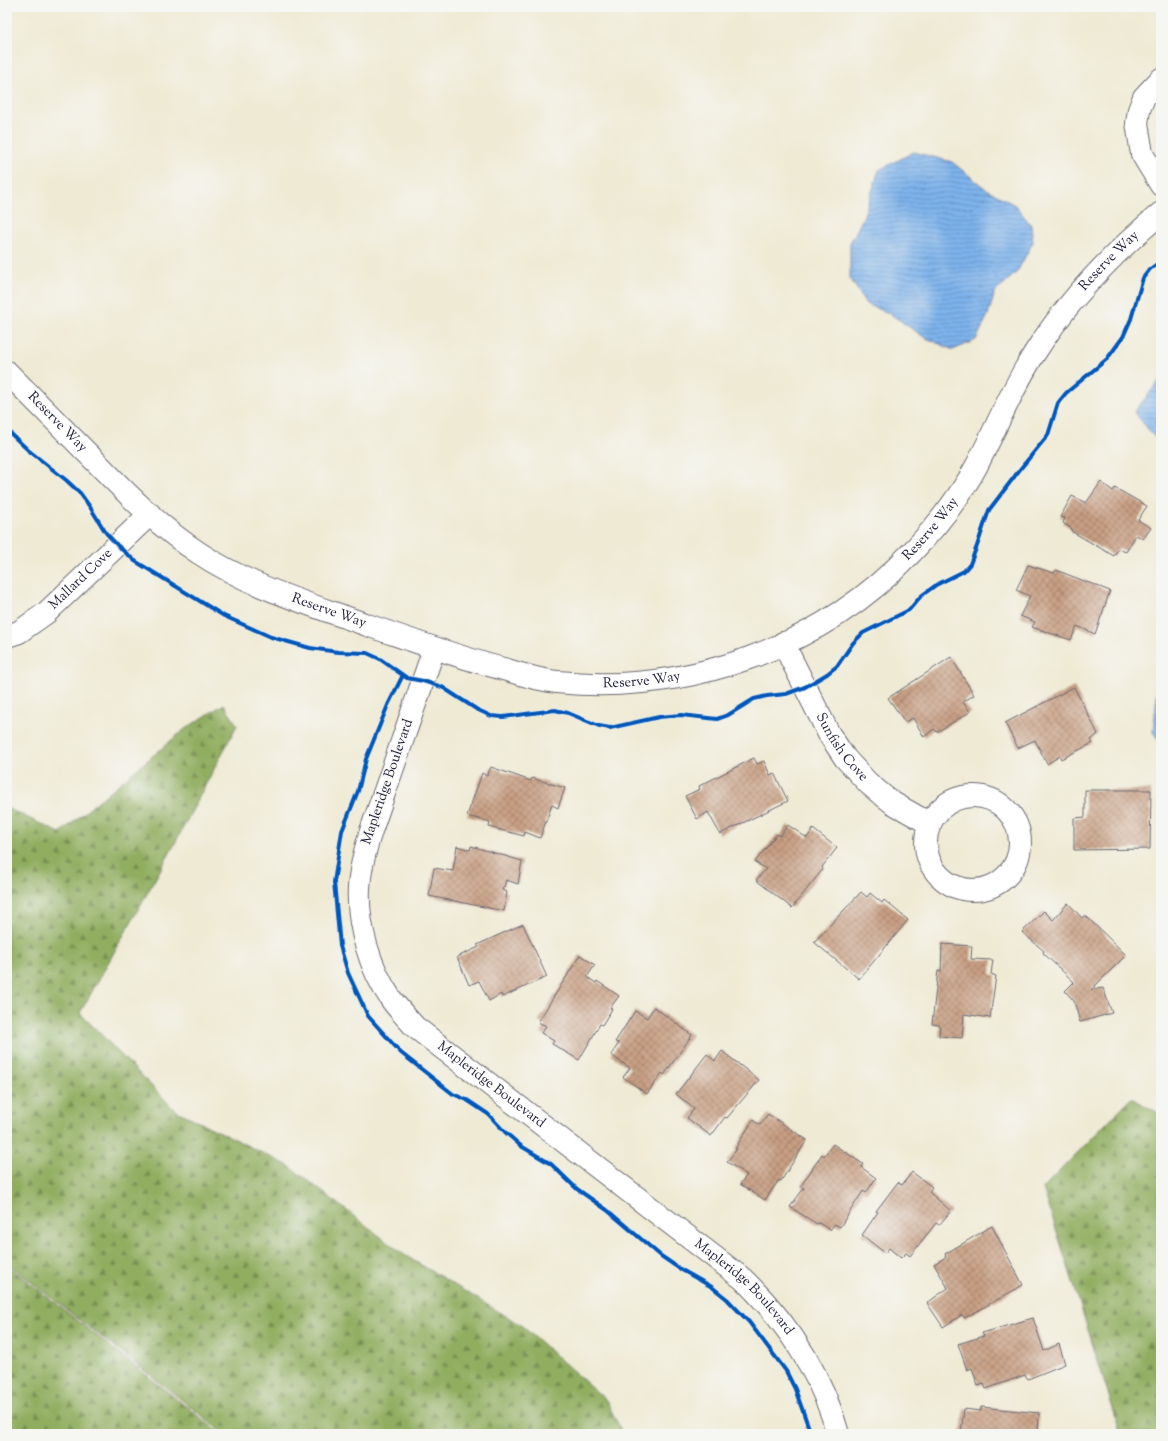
<svg xmlns="http://www.w3.org/2000/svg" width="1168" height="1441" font-family="'Sorts Mill Goudy',serif">
<style>
.forest{fill:url(#forest-firs);stroke:#5a684e}
.water{fill:url(#water-rules);stroke:#506a94}
.building{fill:url(#building-cross-hatch)}
.lines{fill:none;stroke-linecap:round;stroke-linejoin:round}
.minor-casing{stroke:#6a6871;stroke-width:24}
.minor{stroke:#fff;stroke-width:22}
.cycleway-casing{stroke:#f6f6f2;stroke-width:6}
.cycleway{stroke:#0057b8;stroke-width:4}
.labels{text-anchor:middle;dominant-baseline:central;stroke-width:3;stroke-linejoin:round;paint-order:stroke}
.street-label{font-size:14px;fill:#22223b;stroke:#f6f6f2}
</style>
<defs>
<pattern id="forest-firs" width="22" height="20" patternUnits="userSpaceOnUse"><rect width="22" height="20" fill="#91ae60"/><path d="M5 1l3.5 6h-7zM16 11l3.5 6h-7z" fill="#768d50"/></pattern>
<pattern id="water-rules" width="6" height="5" patternUnits="userSpaceOnUse"><rect width="6" height="5" fill="#7eb3ec"/><path d="M0 2.5h6" fill="none" stroke="#6791c0"/></pattern>
<pattern id="building-cross-hatch" width="8" height="8" patternUnits="userSpaceOnUse"><rect width="8" height="8" fill="#c89f83"/><path d="M0 0l8 8M0 8l8-8" fill="none" stroke="#a2816c"/></pattern>
</defs>
<rect width="100%" height="100%" fill="#f6f6f2"/>
<filter id="ink" filterUnits="userSpaceOnUse"><feTurbulence type="fractalNoise" baseFrequency=".025" numOctaves="2"/><feDisplacementMap in="SourceGraphic" scale="8" xChannelSelector="R" yChannelSelector="G"/><feConvolveMatrix kernelMatrix="1 2 1 2 8 2 1 2 1" color-interpolation-filters="sRGB"/></filter>
<filter id="wash" filterUnits="userSpaceOnUse"><feTurbulence type="fractalNoise" baseFrequency=".012" numOctaves="4" result="noise"/><feDisplacementMap in="SourceGraphic" scale="16" xChannelSelector="R" yChannelSelector="G"/><feGaussianBlur stdDeviation="0.9" result="paint"/><feColorMatrix in="noise" values="0 0 0 0 0 0 0 0 0 0 0 0 0 0 0 0 0 1.4 0 .05"/><feComposite in="paint" operator="in"/></filter>
<g filter="url(#wash)">
<rect width="100%" height="100%" fill="#efead4"/>
<path class="forest" d="M224,704L237,725L172,849L80,1013L175,1110L289,1166L403,1254L521,1325L606,1400L623,1434H225L7,1263V808L60,833L185,729Z
M1131,1098L1161,1114V1434H1121L1043,1188Z
M7,1265L221,1434H7Z"/>
<path class="water" d="M914,152L952,162L986,189L1015,205L1031,225L1033,242L1017,272L995,292L988,315L976,340L953,350L924,337L889,313L866,304L850,278V243L863,218L879,170Z
M1161,379V445L1134,412Z
M1161,674V744L1153,732L1159,676Z"/>
<g id="blocks">
<path class="building" d="M1101,482L1113,491L1115,488L1147,506L1138,520L1151,528L1143,539L1136,535L1126,552L1118,549L1114,556L1071,531L1072,529L1063,523L1065,518L1060,517L1072,496L1086,503Z
M1028,565L1054,573L1056,570L1110,591L1095,634L1077,626L1071,640L1032,627L1035,622L1020,616L1030,596L1016,590Z
M951,657L974,695L963,702L970,712L937,732L934,729L924,737L913,718L905,722L888,698Z
M1074,687L1098,734L1091,740L1093,743L1061,759L1060,756L1047,764L1035,740L1018,748L1005,723Z
M754,758L757,764L764,761L770,775L774,773L788,801L720,834L708,812L697,819L685,796L700,789L699,786Z
M491,767L531,781L532,778L565,788L558,808L552,805L540,838L525,832L524,836L489,827L490,822L467,816L482,773L487,776Z
M1085,790H1151L1150,849L1074,850V818L1085,817Z
M788,825L807,838L813,829L837,848L822,867L823,869L792,908L756,880L766,869L755,862L777,834L780,836Z
M457,846L470,850L471,846L522,861L518,884L506,880L504,887H503L502,890L507,892L504,911L429,896L434,868L453,871Z
M861,892L867,897L870,893L882,903L884,900L908,920L859,979L814,942Z
M1068,903L1082,918L1085,915L1126,955L1091,990L1103,988L1112,1013L1080,1022L1074,1001L1065,991L1074,982L1043,953L1044,951L1022,932L1044,911L1053,920Z
M523,924L547,977L502,997L501,994L489,1001L479,981L469,985L457,957L479,947L477,945Z
M942,944L972,946L971,959L993,960L991,974L996,976L990,1018L964,1014L962,1038L939,1036L940,1025L932,1024L938,970L941,971Z
M580,955L595,965L587,977L596,983L597,981L619,996L610,1008L612,1009L602,1025L600,1024L579,1060L552,1044L554,1041L541,1033L546,1026L538,1022Z
M654,1007L692,1035L664,1075L662,1073L647,1094L623,1077L630,1068L611,1055L619,1043L615,1042L635,1011L647,1018Z
M722,1051L759,1080L727,1118L725,1117L711,1136L687,1118L694,1109L676,1094L707,1054L715,1061Z
M768,1114L807,1140L781,1181L779,1180L765,1200L740,1184L747,1175L727,1162L737,1149H735L753,1120L760,1125Z
M833,1144L863,1164L861,1167L876,1178L866,1193L863,1191L840,1227L835,1224L830,1230L819,1223L817,1224L790,1207L804,1188L801,1186L822,1154L824,1156Z
M912,1172L932,1187L929,1192L951,1211L939,1225L936,1223L910,1256L906,1253L901,1258L889,1248L885,1253L862,1235L878,1212L876,1211L898,1182L902,1185Z
M992,1226L1023,1285L965,1318L962,1315L943,1327L927,1303L948,1288L934,1264L946,1257L945,1254Z
M1033,1318L1044,1351L1059,1344L1065,1364L1028,1379L1025,1375L986,1389L984,1384L978,1386L972,1368L967,1370L958,1344L984,1336L982,1333Z
M981,1407L1039,1413L1038,1434H961L964,1409L981,1411Z"/>
</g>
</g>
<g filter="url(#ink)">
<use href="#blocks" fill-opacity="0" stroke="#6a6871" stroke-width="1"/>
<g class="lines">
<defs>
<g id="minor">
<path d="M1161,79L1144,97L1139,110L1137,123L1142,154L1161,185"/>
<path id="s1" d="M7,372C38,403 69,435 100,466C130,497 162,529 199,553C250,587 310,604 367,625C414,641 460,658 507,670C523,675 540,680 557,682C686,695 822,648 911,553C936,527 960,497 977,465C996,428 1012,389 1034,354C1068,300 1112,254 1161,213"/>
<path id="s2" d="M7,636L19,632L46,613L150,514"/>
<path id="s3" d="M783,643L829,734L845,758L868,783L881,794L893,803L930,824"/>
<path id="s4" d="M434,649L371,831C365,850 360,869 359,888C357,925 370,969 391,999C398,1009 407,1018 415,1027L743,1279C787,1322 822,1375 838,1434"/>
<circle cx="973" cy="843" r="47"/>
</g>
</defs>
<use href="#minor" class="minor-casing"/>
<use href="#minor" class="minor"/>
<defs>
<path id="cycleway" d="M7,430L28,450L66,480L80,493L90,507L106,533L118,546L135,561L224,616L271,637L310,648L338,652L367,653L380,659L407,678L423,681L442,687L476,709L491,716L503,717L555,710L568,713L599,726L610,728L659,717L681,715L717,719L728,715L754,699L767,696L786,694L805,687L827,674L837,666L853,643L863,633L909,610L921,596L936,585L964,571L970,564L977,546L989,510L1021,468L1048,435L1058,403L1066,393L1107,359L1123,337L1131,319L1143,278L1150,269L1161,261
M403,675L388,705L366,759L358,791L342,831L334,882L340,946L348,973L368,1016L401,1053L439,1083L453,1094L467,1100L488,1114L505,1132L521,1146L551,1164L577,1189L607,1210L661,1256L680,1269L712,1287L727,1299L749,1322L786,1371L795,1389L811,1434"/>
</defs>
<use href="#cycleway" class="cycleway-casing"/>
<use href="#cycleway" class="cycleway"/>
</g>
</g>
<g class="labels">
<g class="street-label">
<text stroke="none"><textPath href="#s1" startOffset="1391">Reserve Way</textPath></text>
<text stroke="none"><textPath href="#s1" startOffset="71">Reserve Way</textPath></text>
<text stroke="none"><textPath href="#s1" startOffset="1067">Reserve Way</textPath></text>
<text stroke="none"><textPath href="#s2" startOffset="94">Mallard Cove</textPath></text>
<text stroke="none"><textPath href="#s1" startOffset="407">Reserve Way</textPath></text>
<text stroke="none"><textPath href="#s1" startOffset="731">Reserve Way</textPath></text>
<text stroke="none"><textPath href="#s3" startOffset="120">Sunfish Cove</textPath></text>
<text transform="translate(388 782) rotate(-71)">Mapleridge Boulevard</text>
<text stroke="none"><textPath href="#s4" startOffset="501">Mapleridge Boulevard</textPath></text>
<text stroke="none"><textPath href="#s4" startOffset="825">Mapleridge Boulevard</textPath></text>
</g>
</g>
<rect width="1168" height="1441" fill="none" stroke="#f6f6f2" stroke-width="24"/>
</svg>
